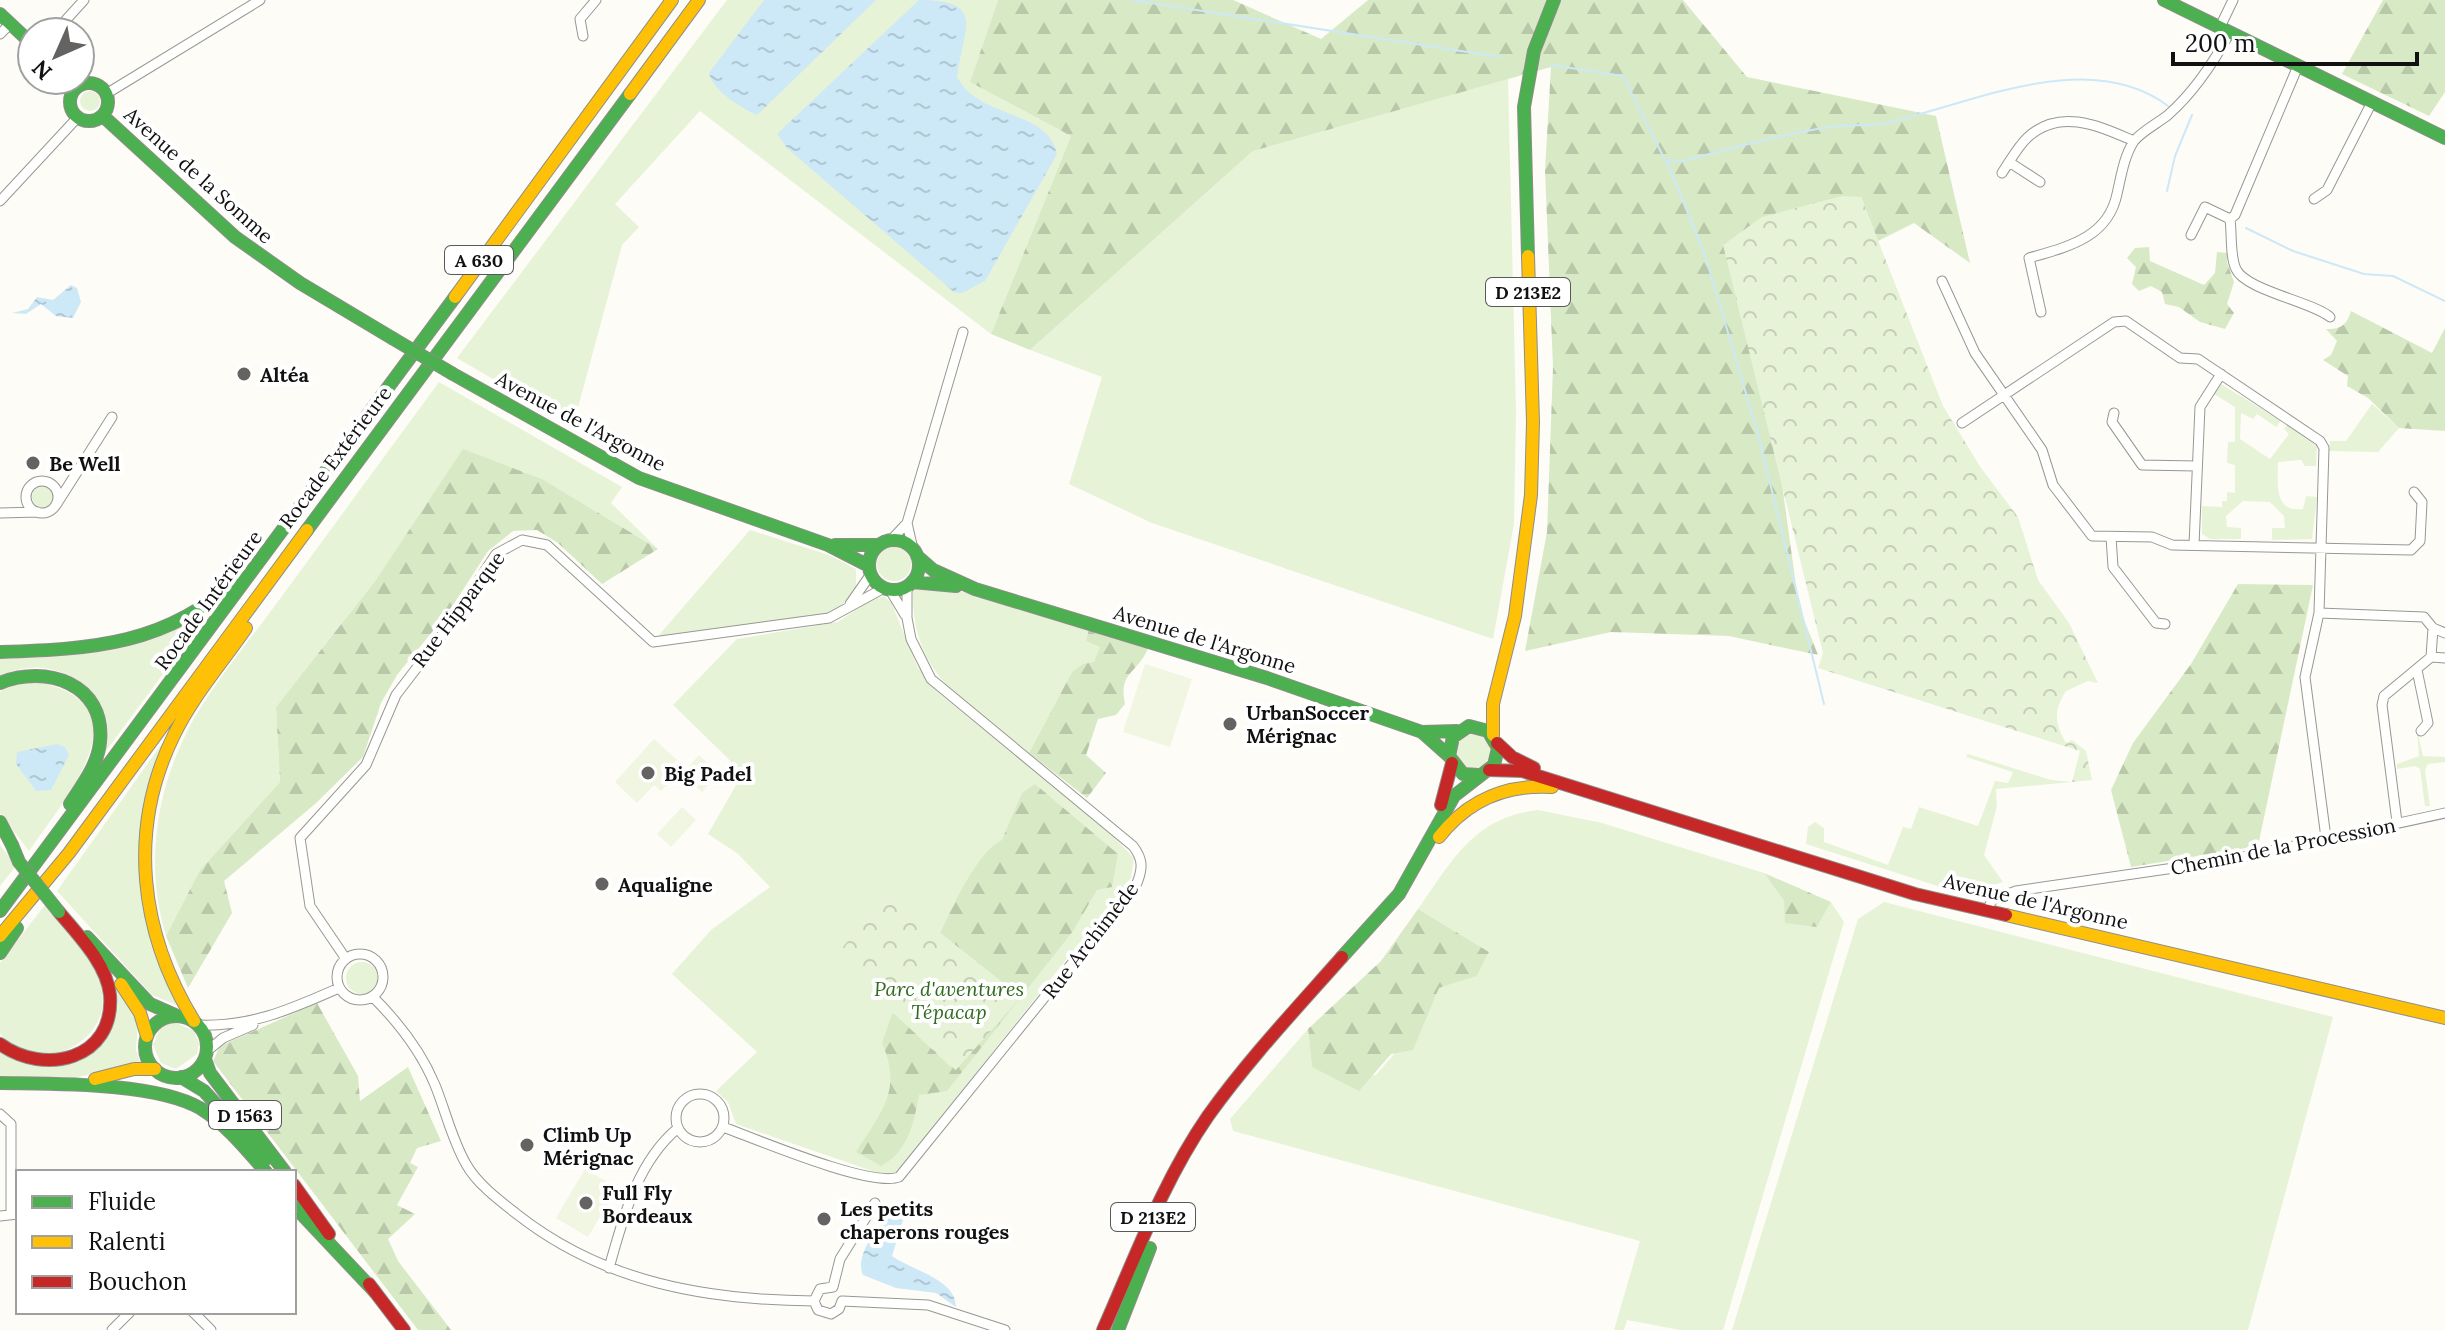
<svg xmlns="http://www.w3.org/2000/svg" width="2445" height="1330" font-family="Lora,serif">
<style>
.grass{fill:#e7f3d7}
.forest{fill:url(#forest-firs)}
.park{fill:url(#park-crowns)}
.pitch{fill:#f0f6e1}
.water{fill:url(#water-ripples)}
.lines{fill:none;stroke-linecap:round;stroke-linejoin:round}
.stream{stroke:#cde8f7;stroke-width:2}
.street-casing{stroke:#979795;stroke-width:11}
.fast-casing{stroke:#8e8d8b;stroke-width:14}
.slow-casing{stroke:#8e8d8b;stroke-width:14}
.jam-casing{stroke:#8e8d8b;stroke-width:14}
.street{stroke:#fffffe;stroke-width:9}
.fast{stroke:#4caf50;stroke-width:12}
.slow{stroke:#ffc107;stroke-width:12}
.jam{stroke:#c62828;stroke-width:12}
.fast-bridge-casing{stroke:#8e8d8b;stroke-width:14;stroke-linecap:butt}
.fast-bridge{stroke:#4caf50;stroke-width:12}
.poi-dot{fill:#646362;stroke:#fff;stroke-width:3}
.labels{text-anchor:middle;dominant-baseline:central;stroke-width:8;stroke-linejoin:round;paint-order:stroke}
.shield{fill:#fff;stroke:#585858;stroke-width:2}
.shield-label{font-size:18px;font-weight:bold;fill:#111}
.street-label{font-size:20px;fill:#111;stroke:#fff}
.poi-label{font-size:20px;font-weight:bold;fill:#111;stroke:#fff;text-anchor:start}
.park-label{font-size:20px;font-style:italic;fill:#2f6b1f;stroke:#fff}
</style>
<defs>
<pattern id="forest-firs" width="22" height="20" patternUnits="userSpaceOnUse" patternTransform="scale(2)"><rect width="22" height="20" fill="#d8eac5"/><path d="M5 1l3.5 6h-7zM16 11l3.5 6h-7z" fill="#b8c8a8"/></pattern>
<pattern id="park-crowns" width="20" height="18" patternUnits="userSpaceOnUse" patternTransform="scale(2)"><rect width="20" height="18" fill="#e7f3d7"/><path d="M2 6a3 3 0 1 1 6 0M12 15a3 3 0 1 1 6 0" fill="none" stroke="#c5cfb8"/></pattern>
<pattern id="water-ripples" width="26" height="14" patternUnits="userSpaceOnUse" patternTransform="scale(2)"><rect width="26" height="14" fill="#cde8f7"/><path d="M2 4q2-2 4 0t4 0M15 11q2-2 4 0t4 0" fill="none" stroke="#afc6d3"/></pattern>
</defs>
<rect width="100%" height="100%" fill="#fdfcf7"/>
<path class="grass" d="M727,0H998L970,82L1071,136L991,334L700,111L615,204L639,227L622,245L573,426L457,358Z
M1508,79L1516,412L1514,524L1493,639L1152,523L1069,484L1102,377L1030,350L1253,151Z
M80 101a10 10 0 1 1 20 0a10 10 0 1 1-20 0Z
M439,382L622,487L611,503L658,549L544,480L376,580L276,707L280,782L200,870L166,936C146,870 154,799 185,736C205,694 246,645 274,607C329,532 384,457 439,382Z
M2221,384L2281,421L2276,427L2257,414L2253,419L2241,413L2240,439L2270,459L2289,434L2284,429L2287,425L2317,446L2316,466H2305L2301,460L2278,462C2278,483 2273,513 2303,509L2306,496L2317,497L2312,539L2272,540V528H2285L2284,516L2270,502L2243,501L2226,516L2227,527L2241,528V539H2210L2202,534V506L2222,507V501H2227V492L2235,493V465L2227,463L2228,442H2235V407L2214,394Z
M2372,404L2399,428L2378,452L2329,451L2330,441H2346Z
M32 497a11 11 0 1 1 22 0a11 11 0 1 1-22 0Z
M750,530L829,555L856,569V589L835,612L823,616L663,638L659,635Z
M877 564a17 17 0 1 1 34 0a17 17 0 1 1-34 0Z
M922,585L952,589L1089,629L1101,647L1094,662L1072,672L1029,753C968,703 911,678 913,590Z
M883,596L891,602L917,666L937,692L1104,827L1134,858L1131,878L903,1165L894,1173L884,1175L736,1124L728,1102L716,1091L757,1052L672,974L711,930L770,887L737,853L708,834L743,773L673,705L737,639L838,622L866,603Z
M208,613L103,755L81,682C52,665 31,663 0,676V655L100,650Z
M27,680C152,699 69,793 29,851L0,813V692L7,685Z
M2417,729L2423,756L2445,757V762L2428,764L2425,770L2430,806H2425L2420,769L2415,766L2397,769V764L2419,756Z
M1456 751a17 17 0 1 1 34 0a17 17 0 1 1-34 0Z
M166,738L138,856L177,1005L152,995L57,891Z
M1968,754L2051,780L2072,782L1996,789L1997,806L1984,855L2003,882L1970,892L1944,888L1806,844L1808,827L1815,822L1824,828V842L1888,865L1903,827L1911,829L1919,807L1978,826L1995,781L2008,783L2013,772L1966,757Z
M1538,810L1602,823L1764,873L1784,901L1817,927L1831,902L1844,922L1723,1330H1680L1627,1320L1624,1330H1614L1640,1241L1233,1131L1230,1119L1308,1029L1312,1067L1336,1078L1376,1075L1426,1017L1439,988L1477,976L1489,952L1418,909C1452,861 1474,817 1538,810Z
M0,845L16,866L0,886Z
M1884,902L2333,1017L2248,1330H1732L1858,919Z
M45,905C64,928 88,953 99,980C122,1040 36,1082 0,1033V963Z
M346 978a16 16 0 1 1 32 0a16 16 0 1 1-32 0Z
M114,984L138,1021L136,1050L140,1062L70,1079L0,1077V1051L3,1054L87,1057Z
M174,1022L194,1031L199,1043L197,1054L176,1069L161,1063L153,1045L161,1027Z"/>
<path class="forest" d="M998,0H1233L1321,39L1368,0H1683L1747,77L1936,116L1970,263L1914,223L1878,241L1861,197L1782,484L1799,607L1818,655L1729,636L1611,632L1525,651L1547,532L1553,367L1545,170L1551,67L1253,151L1030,350L991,334L1071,136L970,82Z
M2383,0H2445V92L2429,116L2342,74Z
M2149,247L2150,261L2204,285L2215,273L2217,252L2228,253L2227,262L2234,282L2227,304L2234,313L2225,329L2200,322L2179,307L2165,304L2162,292L2151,286L2139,291L2132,284L2136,267L2127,258L2135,248Z
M2351,311L2432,353L2445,328V431L2399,428L2368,398L2347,386L2348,376L2323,360L2331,355L2337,341L2326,329C2340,330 2347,325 2351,311Z
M463,449L544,480L658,549L602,584L558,543L537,530L513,531L488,551L450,610L397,675L381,703L363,757L315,804L224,881L232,913L188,988L166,936L200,870L280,782L276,707L376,580Z
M2238,584L2313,585L2258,846L2131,867L2111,790L2133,743L2191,664Z
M1089,629L1148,648C1138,674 1118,671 1125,704L1116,715L1098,719L1086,755L1106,773L1087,798L1029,753L1072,672L1083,664L1094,662L1100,647L1086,641Z
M1035,784L1118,854L1112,887L1097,890L1073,931L947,1091L919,1095C914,1123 908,1152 881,1166L856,1152C881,1112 903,1091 882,1043L892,1014L908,1013C923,974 967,855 1002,840L1022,793Z
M1764,873L1831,902L1817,927L1785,923L1784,901Z
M1418,909L1489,952L1477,976L1439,988L1413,1050L1391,1054L1359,1091L1312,1067L1308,1029L1381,961Z
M317,1003L358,1076L360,1101L408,1067L441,1141L417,1148L410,1163L418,1167L397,1205L415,1214L388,1239L398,1261L451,1330H418L213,1061L220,1046Z"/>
<path class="park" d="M1842,196L1861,197L1943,406L1981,468L2018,517L2038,580L2069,623L2098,683L2088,681L2066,691C2053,710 2055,724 2066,743L2072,740L2086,751L2092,780L2072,782L2080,751L1818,668L1823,653L1723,245L1762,217Z
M890,893L1021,997L955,1071L834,957Z"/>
<path class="pitch" d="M1145,664L1192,679L1170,747L1123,732Z
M654,739L677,760L673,764L680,771L661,791L654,785L637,803L615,782Z
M699,755L708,764L691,782L682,774Z
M709,765L719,773L702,792L692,783Z
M682,807L696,820L671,847L657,834Z
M585,1169L617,1188L588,1237L556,1218Z"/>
<path class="water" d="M764,0H876L757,115C740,107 713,91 709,73Z
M919,0C987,0 963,28 957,77C981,121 1047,108 1057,154L985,281L962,293L954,292L787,148L777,134Z
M71,285L77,288L81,302L73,318L56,316L41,304L26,314L12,313L28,309L37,297L53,300Z
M57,744L65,747L69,755L51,790L36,791L16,764L17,752Z
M894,1214L903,1220L892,1256C911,1270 956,1279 956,1307L936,1293L896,1288L863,1275C854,1257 878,1223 894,1214Z"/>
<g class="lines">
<path class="stream" d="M1132,0L1500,57
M1551,65L1623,76L1665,160L1682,161C1731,149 1780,134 1831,127C1851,124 1872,127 1891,122C1974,102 2090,47 2168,106
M1666,160L1705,255L1758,434L1824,704
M2167,191L2175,156L2192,115
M2246,228L2293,251L2364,274L2393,276L2445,301"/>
<defs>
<path id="street" d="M2220,27L2233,0
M55,32L84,0
M0,34L10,24
M583,36L580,19L596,0
M106,94L260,0
M2009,162L2040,182
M2002,173C2010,161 2018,146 2028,137C2061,107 2101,127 2134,141
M2314,199L2327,190L2372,102
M0,201L78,117
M2230,219C2232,234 2230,257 2236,269C2245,290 2313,302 2330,317
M2191,235L2205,207L2230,219L2235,215L2298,66
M1942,281L1975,353L2042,450L2053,485L2092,536L2152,537L2172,545L2411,550L2420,541L2422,502L2414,492
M2041,312L2029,258C2067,247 2108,238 2117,194C2121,177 2124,156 2134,141C2142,131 2158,123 2168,115C2194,92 2214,62 2230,32
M2114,413L2112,422L2142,465L2196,466
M1962,423L2114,322L2126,321L2180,358L2198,359L2320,441L2324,448L2319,613L2305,677L2326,838
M26 497a16 16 0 1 1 32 0a16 16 0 1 1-32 0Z
M56,505L112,417
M0,513L38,512
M907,523L913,549
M2111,537L2113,567L2156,623L2165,624
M891,540L907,523L963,332
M2194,545L2200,407L2221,374
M890,590L905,615
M850,604L871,574
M2319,613L2424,617L2433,628
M2445,633L2433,628L2431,657L2445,658
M2417,670L2428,723L2421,731
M2397,822L2382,705L2384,696L2431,657
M1987,911L1992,900L2016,891L2229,860L2445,813
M337 977a23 23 0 1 1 46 0a23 23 0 1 1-46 0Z
M346,959L310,906L300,838L366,765L396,695L445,631L496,554L522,540L547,545L653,642L829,618L884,588
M373,997C399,1023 421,1051 435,1085C446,1112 452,1140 466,1164C477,1184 500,1201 518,1215C605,1283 707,1300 814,1301
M199,1025C252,1027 291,1009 339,988
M207,1051L223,1038L253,1025
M676 1118a24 24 0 1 1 48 0a24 24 0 1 1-48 0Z
M0,1114L11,1124V1214
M723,1127C756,1139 871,1188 899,1177L1137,883C1143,868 1143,859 1133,846L931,679L911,639L907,618V586
M0,1216L18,1214
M609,1268C623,1218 637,1162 678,1128
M833,1287L840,1259L875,1203
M814,1301L818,1310L831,1314L839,1309L842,1301
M814,1301L820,1289L833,1287
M842,1301L928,1305L1005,1330
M193,1312L211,1330
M112,1330L130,1312"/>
<path id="fast" d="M2164,0L2445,138
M0,14L32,44
M70 102a19 19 0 1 1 38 0a19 19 0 1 1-38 0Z
M103,116L235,237L300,283L392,338
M1528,256L1524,107L1534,51L1554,0
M453,374L639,478L828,545L869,566
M307,530L630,94
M869 565a25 25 0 1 1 50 0a25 25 0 1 1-50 0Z
M835,545H879
M917,556L933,570L975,589L1267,678L1422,732L1457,731
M912,582L956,586
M0,652C93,649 167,645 238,579
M0,683C46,664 106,684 100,742C98,765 82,785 70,804
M1422,732L1449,756
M0,822L12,845
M0,911L455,297
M87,937L150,1004L175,1015
M0,953L17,928
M1342,957L1399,894L1454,796L1494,765L1498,748L1488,731L1469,726L1453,737L1449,756L1463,774L1479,775
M145 1047a31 31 0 1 1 62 0a31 31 0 1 1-62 0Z
M205,1059L210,1073L285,1172
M181,1077L204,1091L266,1159
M0,1083C54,1084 154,1082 200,1108C226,1124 246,1149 266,1172
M294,1206L375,1292
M1118,1330L1150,1248"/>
<path id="slow" d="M630,94L699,0
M455,297L672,0
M1493,735V704L1515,616L1531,495L1533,422L1528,256
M1439,837C1468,800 1505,784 1552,787
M2006,915L2445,1018
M0,936L69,853L307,530
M121,984L140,1013L147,1036
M194,1021C140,933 127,830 174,735C193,696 222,663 246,628
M95,1079L134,1069H155"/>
<path id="jam" d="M1497,743L1512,757L1534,768
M1489,770L1522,771L1915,894L2006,915
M1441,805L1452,763
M0,1044C44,1076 115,1060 110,995C107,964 78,935 59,912
M294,1185L329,1234
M369,1284L404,1330
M1103,1330C1135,1258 1163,1181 1208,1116C1248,1060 1296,1009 1342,957"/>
</defs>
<use href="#street" class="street-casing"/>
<use href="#fast" class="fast-casing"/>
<use href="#slow" class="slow-casing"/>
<use href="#jam" class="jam-casing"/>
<use href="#street" class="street"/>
<use href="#fast" class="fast"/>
<use href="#slow" class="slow"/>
<use href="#jam" class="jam"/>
<defs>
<path id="fast-bridge" d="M392,338L453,374
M12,845L19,862L59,912"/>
</defs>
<use href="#fast-bridge" class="fast-bridge-casing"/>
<use href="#fast-bridge" class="fast-bridge"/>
</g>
<g class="poi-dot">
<circle cx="244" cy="374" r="8"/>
<circle cx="33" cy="463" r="8"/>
<circle cx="1230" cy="724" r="8"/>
<circle cx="648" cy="773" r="8"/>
<circle cx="602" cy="884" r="8"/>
<circle cx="527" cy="1145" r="8"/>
<circle cx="586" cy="1203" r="8"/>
<circle cx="824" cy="1219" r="8"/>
</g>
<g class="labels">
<g class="shield">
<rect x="445" y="246" width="68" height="28" rx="6"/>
<rect x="1486" y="278" width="84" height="28" rx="6"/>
<rect x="209" y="1101" width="72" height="28" rx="6"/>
<rect x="1111" y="1203" width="84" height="28" rx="6"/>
</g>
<g class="shield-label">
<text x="479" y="260">A 630</text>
<text x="1528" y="292">D 213E2</text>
<text x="245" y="1115">D 1563</text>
<text x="1153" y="1217">D 213E2</text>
</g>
<g class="street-label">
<text transform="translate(199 175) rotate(42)">Avenue de la Somme</text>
<text transform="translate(581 421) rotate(28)">Avenue de l'Argonne</text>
<text transform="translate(335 457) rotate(-53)">Rocade Extérieure</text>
<text transform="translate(208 600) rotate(-54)">Rocade Intérieure</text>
<text transform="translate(458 609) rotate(-53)">Rue Hipparque</text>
<text transform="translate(1205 639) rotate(17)">Avenue de l'Argonne</text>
<text transform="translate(2283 846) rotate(-11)">Chemin de la Procession</text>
<text transform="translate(2036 901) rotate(13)">Avenue de l'Argonne</text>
<text transform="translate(1090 940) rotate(-52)">Rue Archimède</text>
</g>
<g class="poi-label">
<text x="260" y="374">Altéa</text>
<text x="49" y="463">Be Well</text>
<text x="1246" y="712">UrbanSoccer<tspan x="1246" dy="23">Mérignac</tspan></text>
<text x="664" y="773">Big Padel</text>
<text x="618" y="884">Aqualigne</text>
<text x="543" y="1134">Climb Up<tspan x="543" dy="23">Mérignac</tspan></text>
<text x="602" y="1192">Full Fly<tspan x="602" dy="23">Bordeaux</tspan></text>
<text x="840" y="1208">Les petits<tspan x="840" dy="23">chaperons rouges</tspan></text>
</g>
<g class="park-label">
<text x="949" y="988">Parc d'aventures<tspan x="949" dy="23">Tépacap</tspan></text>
</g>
</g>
<rect x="16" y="1170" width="280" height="144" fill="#ffffff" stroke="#a0a0a0" stroke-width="2"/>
<rect x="32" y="1196" width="40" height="12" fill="#4caf50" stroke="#a0a0a0" stroke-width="2"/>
<text x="88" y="1210" font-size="24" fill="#111111">Fluide</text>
<rect x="32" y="1236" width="40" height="12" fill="#ffc107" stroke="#a0a0a0" stroke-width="2"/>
<text x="88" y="1250" font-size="24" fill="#111111">Ralenti</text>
<rect x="32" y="1276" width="40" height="12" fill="#c62828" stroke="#a0a0a0" stroke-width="2"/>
<text x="88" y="1290" font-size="24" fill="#111111">Bouchon</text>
<g transform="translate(56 56) rotate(225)"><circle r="38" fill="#ffffff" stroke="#a0a0a0" stroke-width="2"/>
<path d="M0-6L14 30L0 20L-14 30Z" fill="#646362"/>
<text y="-12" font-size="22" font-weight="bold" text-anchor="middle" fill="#111111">N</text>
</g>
<path d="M2173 52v12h244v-12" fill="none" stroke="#111111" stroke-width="4"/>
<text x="2185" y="52" font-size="24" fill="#111111" stroke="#ffffff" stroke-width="6" paint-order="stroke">200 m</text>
</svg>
